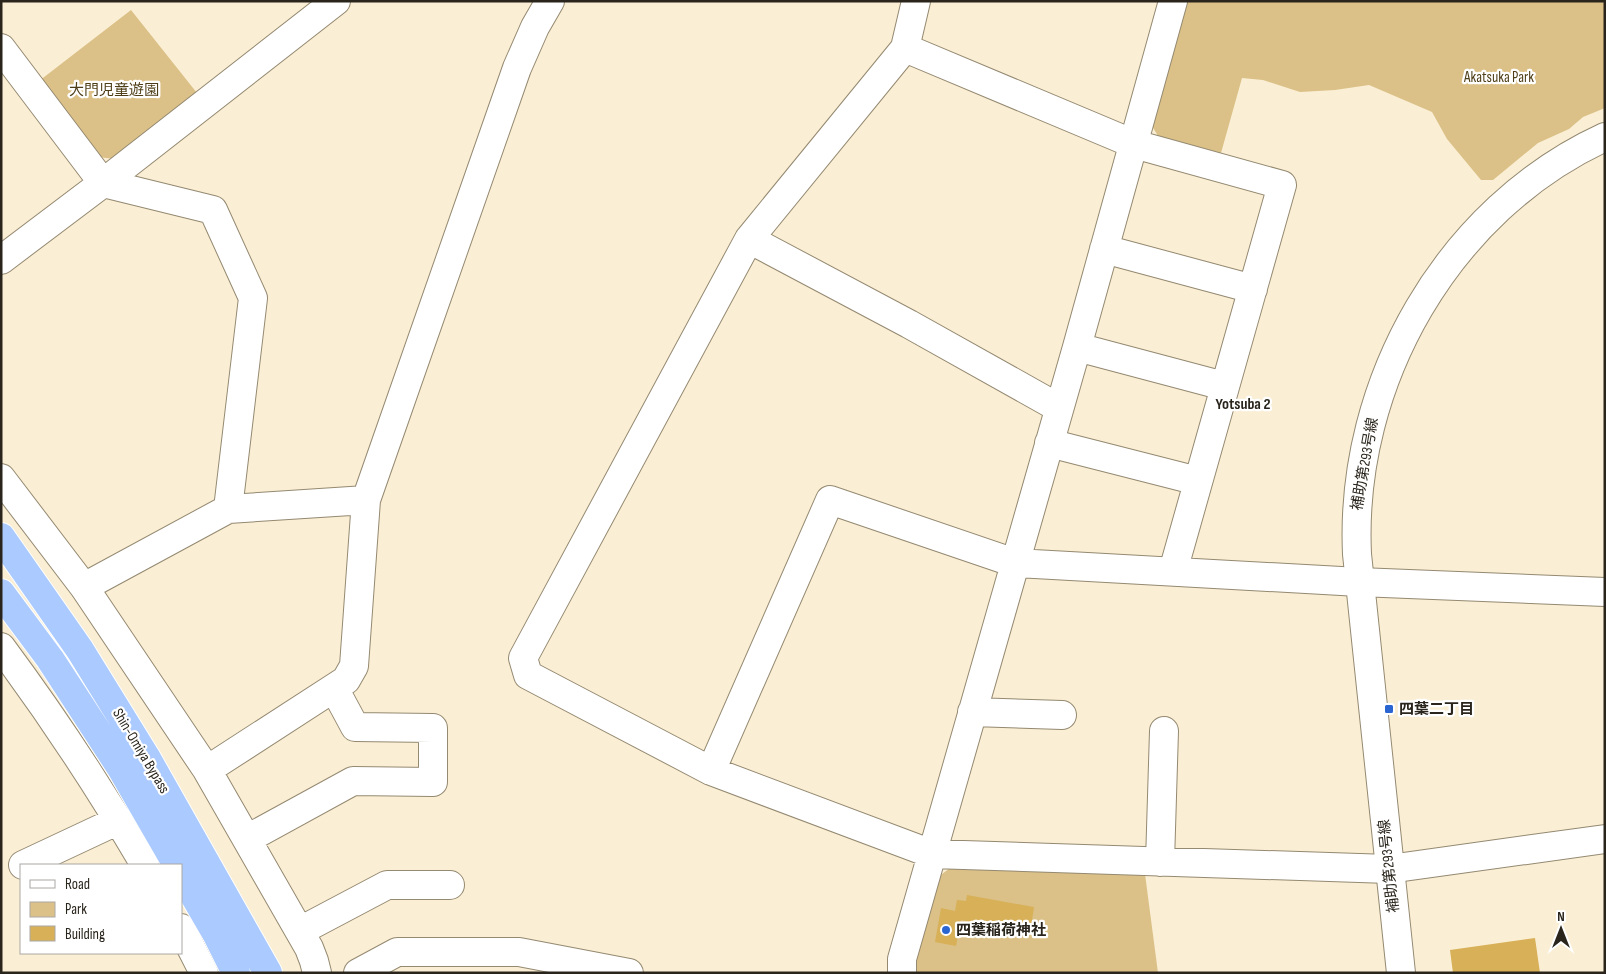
<svg xmlns="http://www.w3.org/2000/svg" width="1606" height="974" font-family="'Sofia Sans Condensed','Noto Sans JP',sans-serif">
<style>
.green{fill:#dbc187}
.building{fill:#d7b058}
.lines{fill:none;stroke-linecap:round;stroke-linejoin:round}
.minor-casing{stroke:#948971;stroke-width:30}
.tertiary-casing{stroke:#948971;stroke-width:30}
.trunk-casing{stroke:#fff;stroke-width:30}
.minor{stroke:#fff;stroke-width:28}
.tertiary{stroke:#fff;stroke-width:28}
.trunk{stroke:#abcaff;stroke-width:28}
.poi-dot{fill:#2a65d2;stroke:#fff;stroke-width:2}
.labels{text-anchor:middle;dominant-baseline:central;stroke-width:4.5;stroke-linejoin:round;paint-order:stroke}
.park-label{font-size:15px;fill:#4f3f19;stroke:#fff}
.street-label{font-size:15px;fill:#2a251c;stroke:#fff}
.poi-label{font-size:15px;font-weight:bold;fill:#2a251c;stroke:#fff;text-anchor:start}
.neighbourhood-label{font-size:16px;font-weight:bold;fill:#2a251c;stroke:#fff}
</style>
<rect width="100%" height="100%" fill="#faeed4"/>
<path class="green" d="M1186,1H1605V108L1583,117L1569,129L1538,143L1493,180H1481L1447,139L1432,112L1369,85L1335,90L1300,92L1263,80L1242,78L1221,153L1158,136L1152,126Z
M131,10L197,93L115,159L98,157L39,81Z
M950,868L1145,874L1158,973H915V963L938,877Z"/>
<path class="building" d="M967,895L1034,907L1030,933L1006,929L1005,934L981,930L982,924L961,920L956,946L935,942L941,908L955,911L957,900L966,901Z
M1535,938L1540,973H1453L1450,950Z"/>
<g class="lines">
<defs>
<path id="minor" d="M916,1L905,48L749,239L523,658L528,675L711,771L932,854L1389,869L1605,839
M1,48L103,183L213,210L253,298L228,509
M905,48L1134,144L1282,185L1173,571
M749,239L909,324L1059,408
M1104,249L1253,289
M1,260L103,183L336,1
M1077,347L1224,386
M1049,443L1198,481
M1,478L84,587L207,770L309,948L314,961L317,973
M84,587L228,509L366,500
M1,647C53,717 101,790 145,865
M972,712L1062,715
M207,770L346,680L354,666L366,500L517,68L535,27L550,1
M711,771L830,500L1015,563L1359,582L1605,592
M247,839L353,781L433,782V728L355,727L334,688
M1160,862L1164,731
M23,865L119,820
M181,928L204,973
M300,931L387,885H450
M358,973L397,952H519L629,973
M902,973V959L1077,347L1173,1"/>
<path id="tertiary" d="M1401,973L1357,554C1349,382 1448,209 1605,137"/>
<path id="trunk" d="M1,537L80,650L146,757L268,973
M1,593L50,659L121,768L177,865
M181,873L217,935L236,973"/>
</defs>
<use href="#minor" class="minor-casing"/>
<use href="#tertiary" class="tertiary-casing"/>
<use href="#trunk" class="trunk-casing"/>
<use href="#minor" class="minor"/>
<use href="#tertiary" class="tertiary"/>
<use href="#trunk" class="trunk"/>
</g>
<g class="poi-dot">
<rect x="1384" y="704" width="10" height="10" rx="2.5"/>
<circle cx="946" cy="930" r="5"/>
</g>
<g class="labels">
<g class="park-label">
<text x="1499" y="77">Akatsuka Park</text>
<text x="114" y="90">大門児童遊園</text>
</g>
<g class="street-label">
<text transform="translate(1365 464) rotate(-80)">補助第293号線</text>
<text transform="translate(141 751) rotate(59)">Shin-Omiya Bypass</text>
<text transform="translate(1389 866) rotate(-96)">補助第293号線</text>
</g>
<g class="poi-label">
<text x="1399" y="709">四葉二丁目</text>
<text x="956" y="930">四葉稲荷神社</text>
</g>
<g class="neighbourhood-label">
<text x="1243" y="404">Yotsuba 2</text>
</g>
</g>
<rect width="1606" height="974" fill="none" stroke="#2a251c" stroke-width="5"/>
<rect x="20" y="864" width="162" height="90" fill="#ffffff" stroke="#aaa8a4"/>
<rect x="30" y="880" width="25" height="8" fill="#ffffff" stroke="#aaa8a4"/>
<text x="65" y="889" font-size="15" fill="#2a251c">Road</text>
<rect x="30" y="902" width="25" height="15" fill="#dbc187" stroke="#aaa8a4"/>
<text x="65" y="914" font-size="15" fill="#2a251c">Park</text>
<rect x="30" y="926" width="25" height="15" fill="#d7b058" stroke="#aaa8a4"/>
<text x="65" y="939" font-size="15" fill="#2a251c">Building</text>
<g transform="translate(1561 929)" stroke="#ffffff" stroke-width="4" paint-order="stroke">
<path d="M0-4L9 19L0 12L-9 19Z" fill="#2a251c"/>
<text y="-8" font-size="14" font-weight="bold" text-anchor="middle" fill="#2a251c">N</text>
</g>
</svg>
